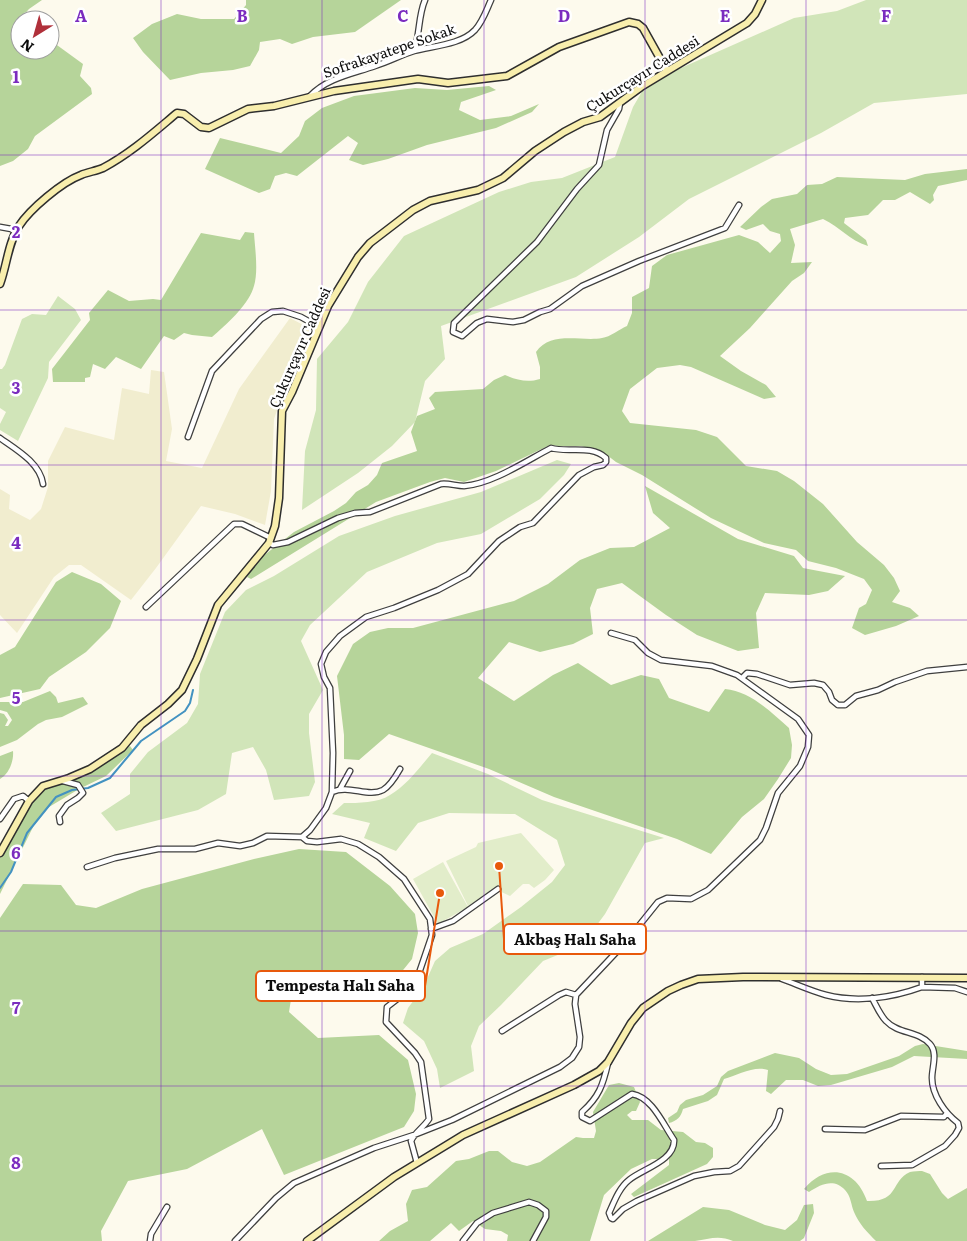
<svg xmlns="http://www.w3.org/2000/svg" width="967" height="1241" font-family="Literata,serif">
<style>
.farmland{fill:#f1edcf}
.green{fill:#d1e5b9}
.forest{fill:#b6d49a}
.pitch{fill:#e2edca}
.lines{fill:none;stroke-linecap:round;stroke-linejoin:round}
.stream{stroke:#4392c1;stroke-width:2}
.street-casing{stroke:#3f3f3f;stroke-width:7}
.secondary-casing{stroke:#2e2e2e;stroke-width:9}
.street{stroke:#fff;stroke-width:4.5}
.secondary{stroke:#f8eead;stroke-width:6}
.grid{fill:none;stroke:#7b2cbf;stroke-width:1;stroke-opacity:0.55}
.labels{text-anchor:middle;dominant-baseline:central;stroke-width:5;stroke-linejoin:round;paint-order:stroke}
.street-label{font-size:14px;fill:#0c0c0c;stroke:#fff}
.grid-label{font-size:16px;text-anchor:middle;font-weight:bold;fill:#7b2cbf;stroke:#fff;stroke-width:5;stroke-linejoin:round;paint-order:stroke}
.leader{fill:none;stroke:#e8590c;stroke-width:2}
.callout-dot{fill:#e8590c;stroke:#fff;stroke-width:2}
.callout{fill:#fff;stroke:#e8590c;stroke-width:2}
.callout-label{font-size:15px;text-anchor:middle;font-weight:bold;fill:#0c0c0c}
</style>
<rect width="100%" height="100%" fill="#fdfaed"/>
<path class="farmland" d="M290,318L311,329L281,399L274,419L271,491L265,525L235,514L201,506L156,568L131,600L81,565H69L54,577L17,633L0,615V489L10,495L9,509L30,520L41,509L48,487V461L65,427L114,440L122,388L149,394L151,370L164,372L172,429L166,461L202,468L239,389Z"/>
<path class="green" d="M866,0H967V94L874,103L821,133L689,199L639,237L576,277L441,326L445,359L425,381L415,422L392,446L358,473L302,510L305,451L316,410L317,359L348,322L368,282L404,236L499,192L531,182L562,178L615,157L633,107L647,83L794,18L837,11Z
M58,296L75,309L81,320L49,362L48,378L18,441L0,430V424L6,412L0,408V369H2L5,365L22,319L32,314L46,315Z
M557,460L571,464L564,475L540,499L481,534L437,543L367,572L310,625L301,641L323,690L309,714V733L315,782L309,796L274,800L266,770L253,747L232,753L226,794L198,810L116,831L101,813L130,794V774L148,752L187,723L198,704L200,674L225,612L246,590L274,576L339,536L395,516L481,492Z
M432,753L488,774L542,800L664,838L645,843L605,914L582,945L543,961L501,1005L479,1026L471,1046L474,1071L440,1088L437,1069L424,1041L403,1023L408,1008L423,988L435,961L450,948L483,934L521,907L552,882L565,865L557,840L515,814L449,813L418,823L396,851L364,838L370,823L332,814L344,803C358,803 378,803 390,795C407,785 419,768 432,753Z"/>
<path class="forest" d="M0,0H42L29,9L19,20L20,50H50V40L83,64L80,76L91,88L92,94L35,136L28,149L13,161L0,166Z
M246,0H401L355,32L313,37L292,44L280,39L260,42L259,50L250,66L233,70L201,73L170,80L143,52L133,38L152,24L177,14L201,19H234L246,5Z
M489,86L496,90L461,102L459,110L480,120L511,116L539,104L532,112L496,128L427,145L388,159L363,165L349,160L358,143L348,136L297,176L286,173L275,176L270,189L259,193L205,169L220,138L281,153L299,136L305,121L322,108L354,96L415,88L447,90Z
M967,169V180L938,186L933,195L934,200L930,204L910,192L895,200H883L868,215L845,218L844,223L866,240L868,246C849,240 840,227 823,219L790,229L795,245L791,263L812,262L804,273L792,281L750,328L720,356L741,371L766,385L776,397L764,399L691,367L680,365L657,368L630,389L622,411L630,423L696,430L717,437L746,466L777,471L794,481L823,504L857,542L884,565L894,578L900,591L892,602L910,608L919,616L896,626L865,635L852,628L859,608L866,604L872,590L864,579L836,568L808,561L796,550L764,543L711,518L642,475L616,462L603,452L581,446H558L550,445L496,471L464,482L445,478L430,482L376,502L251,579L247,577L258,560L294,532L334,511L346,503L356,492L368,485L377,475L382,463L417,451L411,432L417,416L435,409L429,398L435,392L483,389L494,380L505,375C517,380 527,383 540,379V367L536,352C551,330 582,342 602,338C610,337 620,329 627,326L632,313V297L649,288L652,266L667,255L739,235L758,242L770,253L781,241L780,234L770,231L763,224L746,230L740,227L761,207L772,199L797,194L807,185L822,184L837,177L905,180L925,174Z
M245,232L254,233C255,249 259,274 253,289C247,306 226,325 212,337L192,335L184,333L174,340L164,336L141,369L116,357L105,369L93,364L90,377L85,378V382H53L52,369L90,320L89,313L108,290L129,301L153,299L161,300L201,233L240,240Z
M645,486L738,539L794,556L803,568L845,576L828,591L809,595L765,593L756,613L759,648L738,651L697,635L666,615L622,583L597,589L590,608L593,634L573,644L540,652L509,642L478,678L514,701L553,675L578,663L611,685L641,675L659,679L669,698L709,712L725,689C750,691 771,712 789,728L792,745L791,758L778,779L764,799L742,817L711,854L677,839L554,797L489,769L389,734L359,760L344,759V735L337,676L353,644L370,632L388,628H413L514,601L548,584L580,560L610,548L634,547L670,528L653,513Z
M72,572L101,584L121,601L110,628L86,652L49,677L40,689L0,698V655L15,647L56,582Z
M50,691L56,697L58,703L83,697L88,704L62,717L46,720L38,724L17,740L0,747V713L4,714L8,720L5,726H8L12,720L7,712L0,710V702H23Z
M130,746L133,750L106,776L79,789L49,807L34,825L0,894V858L32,801L40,792L48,787L99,767Z
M13,751C14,761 9,774 0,779V756Z
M299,849L346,852L390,886L415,914L418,933L412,959L391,985L327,972L292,993L289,1012L318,1038L379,1035L408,1060L416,1094L414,1111L404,1127L284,1175L262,1129L187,1169L128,1181L101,1231L102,1241H0V918L23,884L61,885L76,905L96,908L142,889L254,859Z
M923,1044L967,1051V1059L914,1056L892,1067L831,1085L818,1086L803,1080H786L771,1094L766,1091L768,1070C755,1065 737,1075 724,1079L717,1095L708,1101L683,1109C681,1117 677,1121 669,1123L668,1118L677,1112L680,1105L686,1100L703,1095L717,1086L721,1077L728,1071L775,1053L799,1058L816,1069L831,1075L847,1074L899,1056L915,1046Z
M619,1083L634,1087L640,1102L636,1111H632L627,1115L632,1120H648L661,1130L683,1132L696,1142L705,1143L713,1148V1157L707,1164L634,1197L631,1194L669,1165V1159H652L631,1169L604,1195L590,1241H507L508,1235L501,1231L485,1229L473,1221L459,1231L451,1223L430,1241H379L390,1231L408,1221L406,1204L412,1190L427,1187L456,1161L469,1159L489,1151H498L512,1162L527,1166L540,1162L576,1137L583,1138H594L596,1131L593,1112L609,1085Z
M922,1171L930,1174L942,1193L948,1199L967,1188V1241H876C867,1232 859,1224 854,1212C851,1205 851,1196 845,1190C834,1178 821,1184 809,1192L804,1189C827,1162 856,1169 867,1201C900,1202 890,1181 910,1172C914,1171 919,1171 922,1171Z
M813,1204L814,1213L804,1238L800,1241H733C719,1235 709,1239 695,1241C680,1241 663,1241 648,1241L703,1207L729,1210L765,1225L785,1230L797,1220L804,1205Z"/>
<path class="pitch" d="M521,833L554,870L545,880L534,888L529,884H523L510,896L495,889L468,906L446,861L476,847L478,843Z
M443,862L468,907L438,924L413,879Z"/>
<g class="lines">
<path class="stream" d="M0,888L11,872L27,833L56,797L72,790L88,788L110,778L141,741L185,711L190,703L193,690"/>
<defs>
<path id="street" d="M414,51C420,35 418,16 425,0
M310,96C327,78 352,74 375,66C388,62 401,55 414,51C432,46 461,45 475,30C483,21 486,11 491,0
M620,103L619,109L607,130L599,165L577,189L537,242L454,323L453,332L462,336L477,323L487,319L513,322L524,320L540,312L550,309L582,286L639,261L725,228L739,205
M0,227L17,230
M188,437L212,371L261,319L272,312L283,311L301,317L319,327
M0,438C17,450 40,463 43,484
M146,607L234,524H242L271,538
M742,678L747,673L757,674L790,685L814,683L823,685L829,692L832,700L838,705H845L856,696L878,690L895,682L927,671L967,667
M340,789L350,771
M332,792C349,784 368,798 383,790C390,786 396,776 400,769
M0,819L14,799L23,796L29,801
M60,822L59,816L67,805L78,798L83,793L78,785L63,781
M302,837L307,841L317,842L341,839L358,844L379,857L404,879L430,919L432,935L418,976L409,990L387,1007L386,1022L415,1053L421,1062L429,1119C424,1127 415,1132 411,1141L417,1163
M87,867L115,858L158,849H195L218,843L240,846L253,843L267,836L302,837L310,830L326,808L332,792L333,753L330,688L324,677L321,664L326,652L340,636L366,617L394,608L438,590L468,574L499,541L520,527L533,523L579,475L594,467L603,465L606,462V458C591,444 568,453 551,448C526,461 492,484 464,486C456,486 449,483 441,484L370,512L355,513L338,518L288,542L273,545L269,543
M431,929L453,921L498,889
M782,979C796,984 811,991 826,995C857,1003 892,998 922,987V977
M922,987L955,988L967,992
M872,998C876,1005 880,1015 886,1021C898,1034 919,1031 930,1044C938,1053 932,1067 932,1078C932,1095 945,1113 958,1123L959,1128L955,1135L945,1146L912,1165L881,1166
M502,1031L559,995L566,992L576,995
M608,1063C603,1085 599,1097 582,1112V1117L590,1121L632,1094C652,1097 663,1124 674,1140C675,1161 642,1169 629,1180C619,1188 614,1202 609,1213L611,1218L613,1219L623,1209L637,1201L694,1176L714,1172L730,1171L739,1166L774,1127L778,1119L780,1111
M825,1129L865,1130L901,1116L944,1117L947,1113
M150,1241L151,1234L167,1207
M235,1241L276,1198L294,1183L374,1148L414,1135L452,1120L560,1067L572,1058L579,1047L580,1037L575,1004L576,995L625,943L658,902L667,898L691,899L708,890L760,840L766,828L778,793L800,766L808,747L809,735L798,719L737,675L712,666L661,660L648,653L635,640L611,633
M463,1241L477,1223L493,1213L529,1202L538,1205L546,1211V1217L533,1241"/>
<path id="secondary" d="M0,284C7,265 8,243 19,226C30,209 62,182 81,175C88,172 96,171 103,168C131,153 153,133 177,113L184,114L201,127L209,128L248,109L274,106L334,91L418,79L448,83L507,76L559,47L629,22L638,24L643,28L667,71
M0,853L29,801L43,786L69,778L90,769L122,748L141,725L168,704L182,690L197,659L218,605L269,543L275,526L279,498L282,411L292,392L328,306L358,257L370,243L413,210L430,201L478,190L503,178L535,151L564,132L583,122L600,117L641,87L747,23L755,14L762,0
M307,1241L394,1177L445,1146L463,1135L574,1085L599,1071L608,1062L631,1023L643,1008L668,991L681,985L698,979L743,977L967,978"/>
</defs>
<use href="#street" class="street-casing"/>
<use href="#secondary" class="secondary-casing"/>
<use href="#street" class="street"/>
<use href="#secondary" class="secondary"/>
</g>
<path class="grid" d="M161,0V1241M322,0V1241M484,0V1241M645,0V1241M806,0V1241M0,155H967M0,310H967M0,465H967M0,620H967M0,776H967M0,931H967M0,1086H967"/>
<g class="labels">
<g class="street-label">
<text transform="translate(389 50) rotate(-19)">Sofrakayatepe Sokak</text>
<text transform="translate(642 73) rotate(-32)">Çukurçayır Caddesi</text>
<text transform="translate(299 347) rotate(-66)">Çukurçayır Caddesi</text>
</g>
</g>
<g class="grid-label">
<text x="81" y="22">A</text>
<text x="242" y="22">B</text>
<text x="403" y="22">C</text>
<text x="564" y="22">D</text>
<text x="725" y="22">E</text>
<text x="886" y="22">F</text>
<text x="16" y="83">1</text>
<text x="16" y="238">2</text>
<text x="16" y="394">3</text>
<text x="16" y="549">4</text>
<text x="16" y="704">5</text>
<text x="16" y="859">6</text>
<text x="16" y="1014">7</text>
<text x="16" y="1169">8</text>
</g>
<path class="leader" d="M499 866L504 939M440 893L425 986"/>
<g class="callout-dot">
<circle cx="499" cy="866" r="5"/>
<circle cx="440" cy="893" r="5"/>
</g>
<g class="callout">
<rect x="504" y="924" width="142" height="30" rx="5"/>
<rect x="256" y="971" width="169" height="30" rx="5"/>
</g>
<g class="callout-label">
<text x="575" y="945">Akbaş Halı Saha</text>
<text x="340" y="991">Tempesta Halı Saha</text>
</g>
<g transform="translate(35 35) rotate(217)"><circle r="24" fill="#ffffff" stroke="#9e9e9e"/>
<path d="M0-4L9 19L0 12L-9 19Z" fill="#b0303a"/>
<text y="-8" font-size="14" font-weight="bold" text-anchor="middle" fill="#0c0c0c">N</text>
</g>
</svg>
